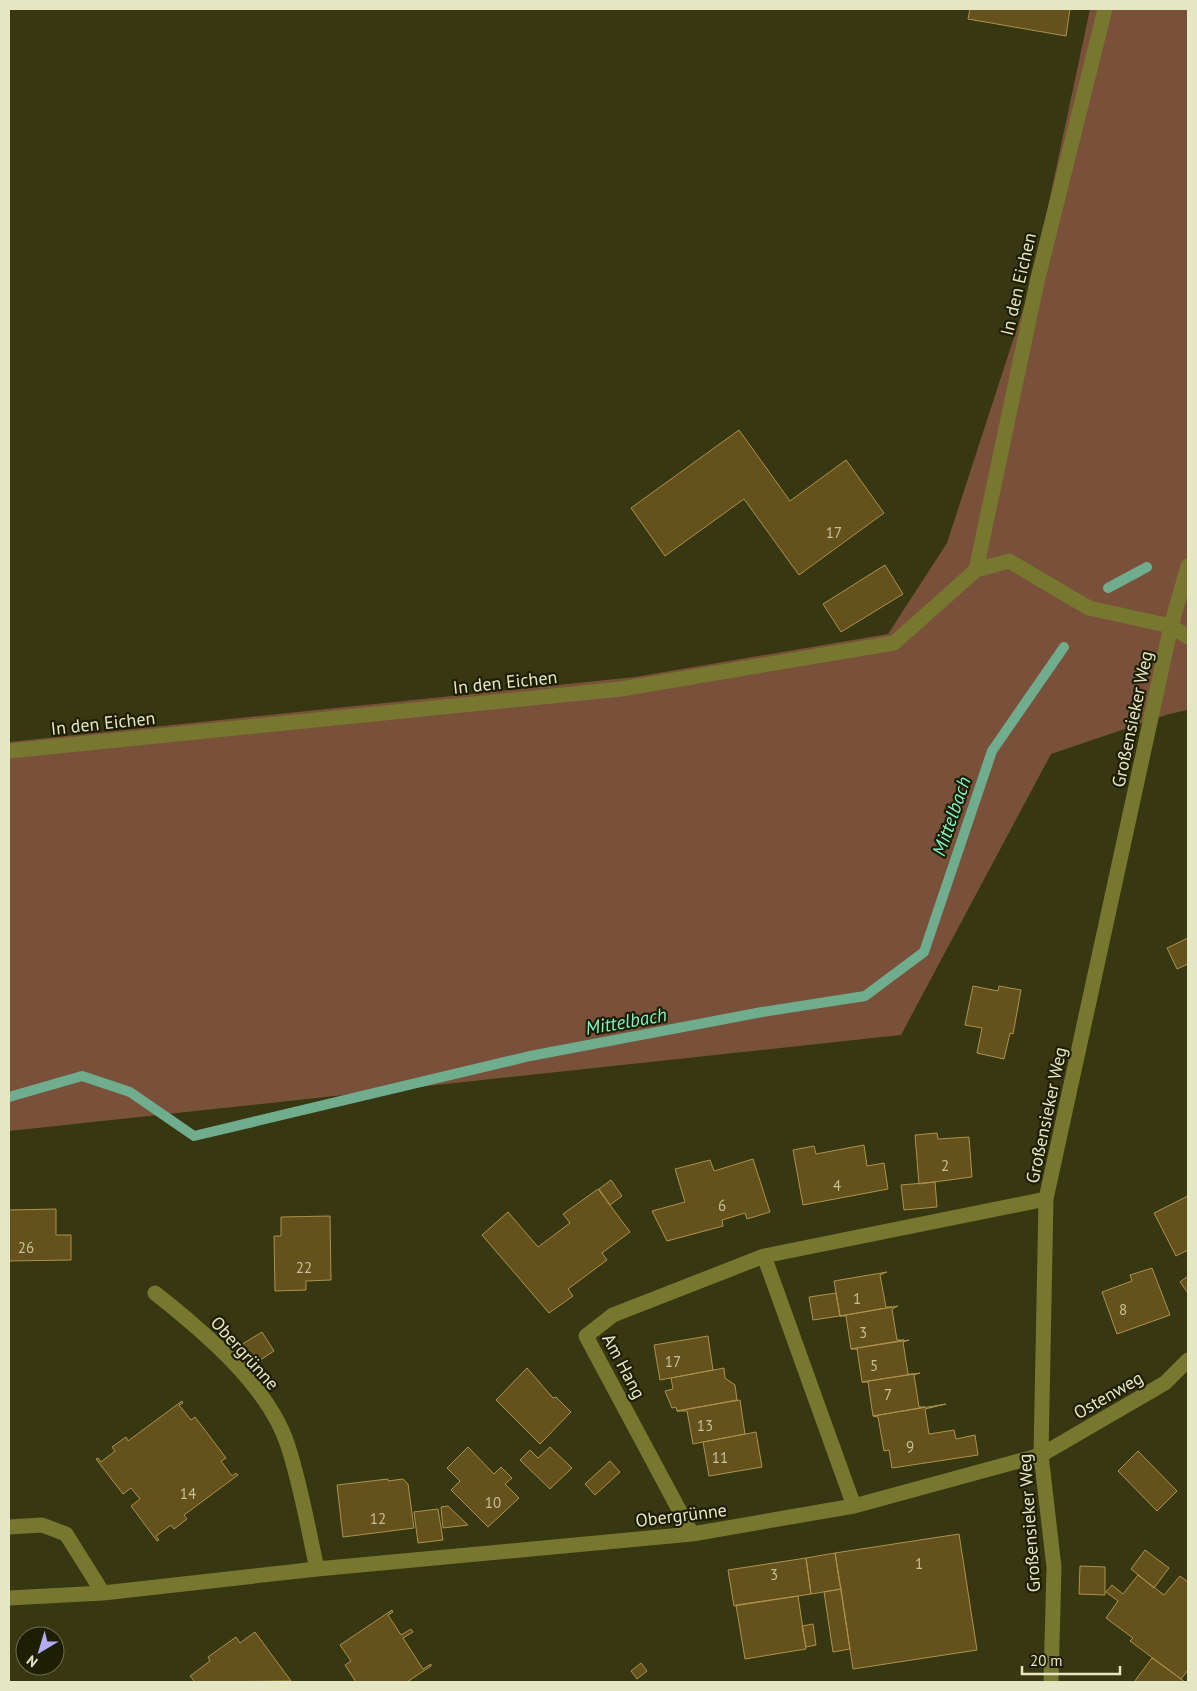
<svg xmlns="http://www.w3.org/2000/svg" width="1197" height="1691" font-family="'PT Sans',sans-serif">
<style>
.green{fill:#79513b}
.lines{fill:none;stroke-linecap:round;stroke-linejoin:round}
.stream{stroke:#70ad8e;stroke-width:10}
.building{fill:#65511b;stroke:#ad924e}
.minor{stroke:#777730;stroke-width:15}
.labels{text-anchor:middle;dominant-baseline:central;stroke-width:4.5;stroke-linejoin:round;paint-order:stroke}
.number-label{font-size:15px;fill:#c5c199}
.street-label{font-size:18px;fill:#e5e6c3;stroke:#1e1e02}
.water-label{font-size:19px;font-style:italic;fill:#7ef6cd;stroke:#1e1e02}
</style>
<rect width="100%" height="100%" fill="#373711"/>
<path class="green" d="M1090,9H1188V710L1169,714L1051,754L901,1035L9,1131V742L635,677L888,634L947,543L1032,282Z"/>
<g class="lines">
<path class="stream" d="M1108,588L1147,567
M9,1097L82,1076L130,1092L194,1136L530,1056L762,1012L865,996L924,952L992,751L1064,647"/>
</g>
<path class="building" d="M970,9H1070L1066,36L968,19Z
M739,430L790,501L846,460L884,513L799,575L744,499L665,556L631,508Z
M885,565L903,594L841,632L823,604Z
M1188,938V964L1177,969L1167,948Z
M973,986L998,991L999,986L1021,990L1013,1034L1010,1033L1004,1059L977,1053L982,1028L965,1025Z
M937,1133L938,1139L969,1137L972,1177L919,1184L915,1135Z
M864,1145L867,1166L884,1163L888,1189L803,1205L793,1150L814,1146L816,1154Z
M753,1159L770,1212L747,1219L745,1213L722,1220L723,1226L667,1241L652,1211L685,1202L675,1169L710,1160L714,1171Z
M611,1180L622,1196L610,1205L599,1189Z
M935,1182L937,1207L904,1210L901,1185Z
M598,1189L630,1232L602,1253L607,1260L568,1289L573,1296L549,1313L482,1235L508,1212L538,1247L570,1223L563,1214Z
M1188,1196V1250L1176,1256L1154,1213Z
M56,1209V1235H71V1260L9,1261V1210Z
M330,1216L331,1280L306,1281V1290L275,1291L274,1236H281V1217Z
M1152,1268L1170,1315L1117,1334L1102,1292L1132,1281L1130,1275Z
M887,1272L880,1275L886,1307H892L840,1316L834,1281Z
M1188,1276V1293L1180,1282Z
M836,1293L840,1316L813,1320L809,1297Z
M898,1306L892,1309L897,1340H904L851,1349L846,1316H840Z
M262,1332L274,1351L248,1368L236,1348Z
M708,1336L713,1370L660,1380L654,1345Z
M909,1340L903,1342L908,1374H914L862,1382L857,1349H851Z
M527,1368L553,1398L556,1397L571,1412L540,1444L496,1400Z
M724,1368L725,1378L735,1385L737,1400L677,1411L676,1407L672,1408L665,1391L673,1389L671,1378Z
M920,1373L914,1375L919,1407H925L873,1416L868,1382H862Z
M740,1400L745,1434L693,1444L687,1411H677Z
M182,1401L183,1403L179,1405L191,1420L195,1417L226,1458L221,1461L232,1476L236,1473L238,1475L184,1515L187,1519L174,1529L171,1525L156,1536L159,1540L157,1541L131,1506L140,1499L131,1488L123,1494L96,1459L98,1458L101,1462L115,1451L112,1447L126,1437L128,1441Z
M946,1404L925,1409L929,1434L954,1430L956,1439L975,1435L978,1455L892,1468L889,1450L884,1451L878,1417L873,1416Z
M756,1432L762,1467L709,1476L703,1442Z
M468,1447L494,1474L501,1467L512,1478L505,1484L519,1498L488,1527L451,1490L460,1481L447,1468Z
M550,1447L572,1468L550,1489L520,1460L530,1450L538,1458Z
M1138,1451L1177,1491L1157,1511L1118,1471Z
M610,1461L620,1472L595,1495L585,1484Z
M388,1479V1481L403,1479L408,1484L414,1528L343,1537L337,1485Z
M448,1506L468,1525L443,1528L441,1507Z
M438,1509L443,1540L418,1543L414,1512Z
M959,1534L977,1650L853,1669L835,1553Z
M1145,1550L1169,1568L1154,1588L1131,1569Z
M835,1553L841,1589L811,1594L806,1558Z
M806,1558L811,1594L734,1606L728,1570Z
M1080,1566L1105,1567V1595L1079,1594Z
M1138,1575L1164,1595L1180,1576L1188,1582V1670L1181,1679L1130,1641L1133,1638L1106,1618L1118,1601L1106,1592L1112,1585L1123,1594Z
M841,1589L850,1649L833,1652L824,1592Z
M798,1596L806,1649L745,1659L736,1605Z
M392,1610L393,1612L388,1615L401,1635L411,1629L413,1632L403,1638L423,1669L431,1664V1666L407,1682H356L345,1665L351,1661L340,1645Z
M813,1624L816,1645L806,1647L802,1626Z
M255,1632L291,1681L195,1682L190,1676L210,1661L208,1657L236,1637L240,1643Z
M1152,1658L1181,1679L1185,1682H1134Z
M641,1663L647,1671L637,1679L631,1671Z"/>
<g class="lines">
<path class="minor" d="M976,570L1037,282L1105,9
M9,751L621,689L894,643L976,570L1009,561L1089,608L1171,626L1188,637
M764,1256L854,1506
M155,1293C203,1331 269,1386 288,1446C301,1486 308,1528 317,1569
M9,1527L42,1525L66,1534L103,1593
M692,1534L586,1336L613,1315L764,1256L1046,1199
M9,1598L103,1593L317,1569L692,1534L854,1506L1041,1455L1165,1383L1188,1360
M1051,1682L1054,1567L1041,1455L1046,1199L1171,626L1188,566"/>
</g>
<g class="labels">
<g class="number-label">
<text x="834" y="532">17</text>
<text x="945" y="1165">2</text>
<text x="837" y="1185">4</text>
<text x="722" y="1205">6</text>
<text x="26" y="1247">26</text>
<text x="304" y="1267">22</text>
<text x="857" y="1298">1</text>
<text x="1123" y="1309">8</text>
<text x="863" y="1332">3</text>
<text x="673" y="1361">17</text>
<text x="874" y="1365">5</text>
<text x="888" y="1394">7</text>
<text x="705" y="1425">13</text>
<text x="910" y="1446">9</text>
<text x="720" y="1457">11</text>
<text x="188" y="1493">14</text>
<text x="493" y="1502">10</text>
<text x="378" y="1518">12</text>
<text x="919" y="1563">1</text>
<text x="774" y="1574">3</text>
</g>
<g class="street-label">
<text transform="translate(1018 284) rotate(-77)">In den Eichen</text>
<text transform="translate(505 682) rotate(-6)">In den Eichen</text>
<text transform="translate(1132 719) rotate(-78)">Großensieker Weg</text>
<text transform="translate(103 723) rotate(-6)">In den Eichen</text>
<text transform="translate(1046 1115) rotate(-78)">Großensieker Weg</text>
<text transform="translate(245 1353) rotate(48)">Obergrünne</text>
<text transform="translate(624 1366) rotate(62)">Am Hang</text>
<text transform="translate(1108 1395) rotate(-30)">Ostenweg</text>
<text transform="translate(681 1515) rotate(-7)">Obergrünne</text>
<text transform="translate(1029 1523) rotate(-94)">Großensieker Weg</text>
</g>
<g class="water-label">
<text transform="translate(951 816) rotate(-71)">Mittelbach</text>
<text transform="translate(626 1021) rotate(-10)">Mittelbach</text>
</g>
</g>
<rect width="1197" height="1691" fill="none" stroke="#e5e6c3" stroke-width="20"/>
<g transform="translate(40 1651) rotate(218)"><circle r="24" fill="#1e1e02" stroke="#6e6e4f"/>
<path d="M0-4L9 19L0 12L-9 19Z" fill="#b4acf9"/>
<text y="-8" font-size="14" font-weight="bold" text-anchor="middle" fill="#e5e6c3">N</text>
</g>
<path d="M1022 1666v8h98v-8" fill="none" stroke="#e5e6c3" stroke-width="2.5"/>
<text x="1030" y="1666" font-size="15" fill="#e5e6c3" stroke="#1e1e02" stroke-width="4" paint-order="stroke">20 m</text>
</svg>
